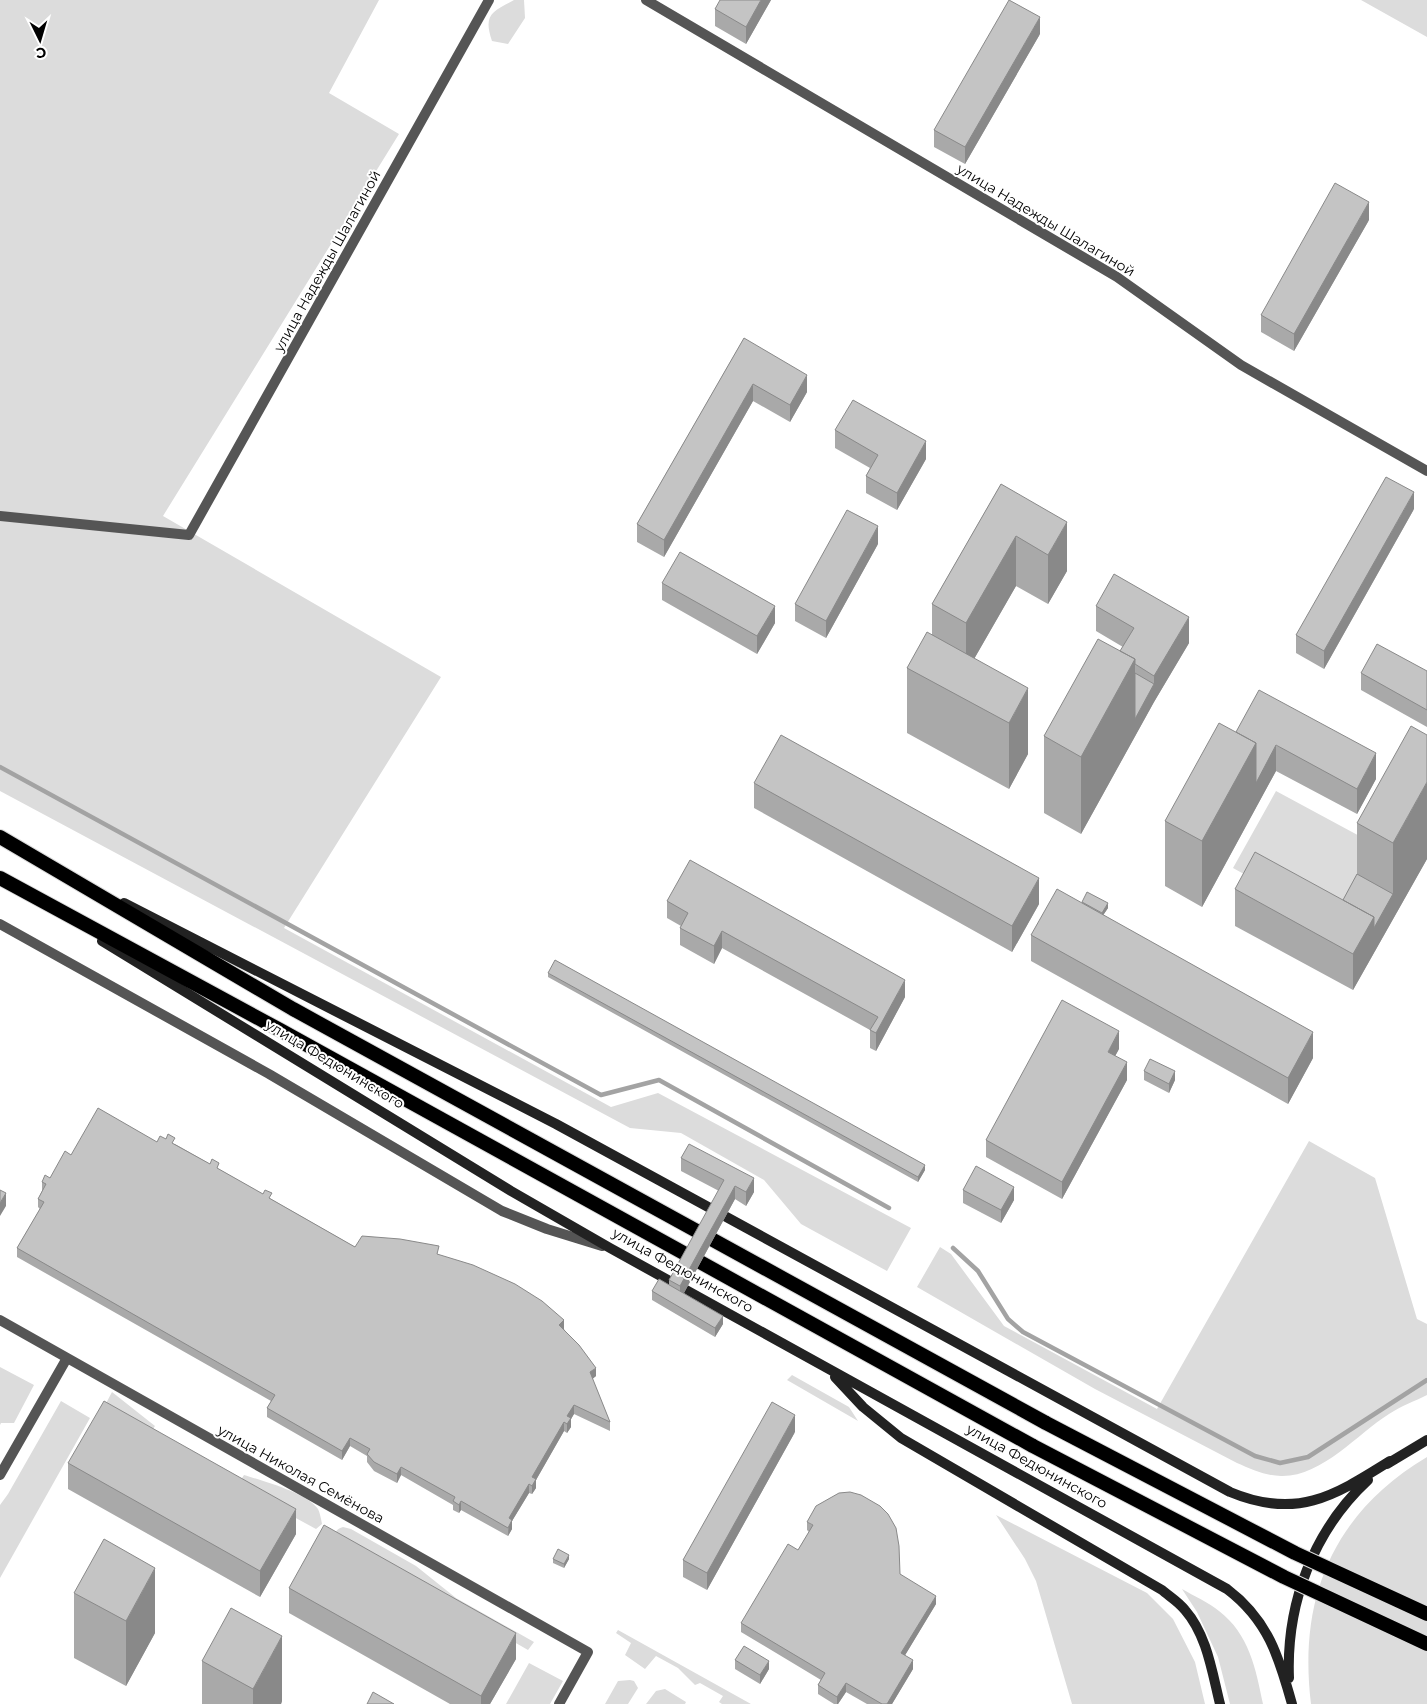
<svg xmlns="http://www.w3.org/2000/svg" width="1427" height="1704" font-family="Montserrat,sans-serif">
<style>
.green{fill:#dcdcdc}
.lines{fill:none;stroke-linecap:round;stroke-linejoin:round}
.stream{stroke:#a3a3a3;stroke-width:4.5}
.trunk-casing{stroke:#dbdbdb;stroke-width:16}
.minor{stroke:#555;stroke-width:10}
.secondary{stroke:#222;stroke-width:10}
.trunk{stroke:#000;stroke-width:14}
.trunk-bridge-casing{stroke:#dbdbdb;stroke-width:16;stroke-linecap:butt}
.trunk-bridge{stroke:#000;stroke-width:14}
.wall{fill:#a9a9a9}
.shaded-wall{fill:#898989}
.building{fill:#c4c4c4;stroke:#898989}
.labels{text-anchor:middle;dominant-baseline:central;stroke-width:4;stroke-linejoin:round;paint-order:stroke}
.street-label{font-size:14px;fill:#000;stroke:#fff}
</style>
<rect width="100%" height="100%" fill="#fff"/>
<path class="green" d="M0,0H379L329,93L399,134L163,516L441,677L284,928L611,1107L658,1093L911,1228L887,1271L801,1224L764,1180L681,1133L630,1128L0,791Z
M514,0H524L525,18L508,44L492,41C483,14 492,12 514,0Z
M1361,0H1427V37Z
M1276,791L1378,846L1335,924L1233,868Z
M1309,1141L1375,1178L1417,1319L1427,1324V1395C1415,1401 1401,1406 1389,1414C1357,1434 1322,1477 1281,1476C1266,1476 1251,1469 1237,1463L1095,1389L917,1287L940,1247L951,1254L1004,1326L1157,1409Z
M0,1367L34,1385L14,1423H1L0,1425Z
M792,1375L849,1407L858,1421L787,1380Z
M112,1392L155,1426L148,1437L102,1411Z
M61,1401L90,1418L0,1578V1505L8,1494Z
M1427,1457V1704H1311C1298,1598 1333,1513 1427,1457Z
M244,1475C263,1481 307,1493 318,1509C320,1513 321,1519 322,1524L316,1529L237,1486Z
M996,1515L1147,1593L1173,1619L1195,1662L1205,1704H1072L1036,1581L1025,1559Z
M343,1527L351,1529L416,1566L456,1598L534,1642L528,1650L335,1540C334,1533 336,1529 343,1527Z
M1182,1589C1194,1596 1208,1602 1219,1611C1249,1634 1256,1669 1263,1704H1230L1218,1657L1197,1612Z
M618,1630L751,1704H722L719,1702L723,1696L700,1683L695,1685L678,1668L656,1656L645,1669L625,1655L631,1643L616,1633Z
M529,1663L563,1681L550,1704H506Z
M630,1680L634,1681L638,1688L628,1704H605L618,1681Z
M665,1689L686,1702L685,1704H646L656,1691Z"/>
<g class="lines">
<path class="stream" d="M0,767L601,1095L659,1080L889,1208
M953,1248L978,1271L1008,1319L1023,1332L1255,1456L1280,1463L1308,1457L1427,1380"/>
<defs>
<path id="trunk" d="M0,837L293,1009L1046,1423
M0,878L280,1030L1033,1446"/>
</defs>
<use href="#trunk" class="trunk-casing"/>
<path class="minor" d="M646,0L1117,277L1241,365L1427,471
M0,516L189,535L489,0
M0,924L269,1074L502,1211L547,1229L602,1246
M0,1320L588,1652L559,1704
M0,1475L67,1358"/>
<path class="secondary" d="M124,903L556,1124L1230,1492C1297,1520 1334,1496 1390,1461
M102,941L511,1191L610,1248L1227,1589C1268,1620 1279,1657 1292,1704
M835,1377L863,1407L901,1438L1162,1590C1169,1596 1179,1602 1185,1610C1207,1635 1212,1672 1220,1704
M1387,1464L1427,1440
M1289,1678C1286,1604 1313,1531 1368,1480"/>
<use href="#trunk" class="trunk"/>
<defs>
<path id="trunk-bridge" d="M1046,1423L1295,1553L1427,1614
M1033,1446L1284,1577L1427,1644"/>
</defs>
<use href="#trunk-bridge" class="trunk-bridge-casing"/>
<use href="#trunk-bridge" class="trunk-bridge"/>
</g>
<path class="wall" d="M771,0L746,44L715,26V9Z
M1040,34L965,164L934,147V130Z
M1369,220L1294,351L1261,332V315Z
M744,338L807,392L790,422L753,401L664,557L637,542V524Z
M835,430L926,459L897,510L866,493V476L870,468L835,448Z
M1001,484L1067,571L1048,604L1016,586L974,659L1028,754L1009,789L907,733V668L932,635V604Z
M1414,509L1324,669L1296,653V635Z
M878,544L826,638L795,621V604Z
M662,583L775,623L757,654L662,600Z
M1096,606L1189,643L1154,702L1081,834L1044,813V736L1120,651L1123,647L1096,631Z
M1427,671V727L1361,690V673Z
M1236,732L1376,779L1357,814L1276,771L1202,907L1165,886V821Z
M754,783L1039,904L1012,952L754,808Z
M1357,823L1427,859L1353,990L1235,926V889L1343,900L1357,874Z
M667,901L905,997L876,1051L870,1048V1030L722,948L714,964L680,945V928L681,926L667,918Z
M1082,902L1108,908L1103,915L1313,1058L1288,1104L1031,961V935L1082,903Z
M548,973L925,1170L918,1182L548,977Z
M1119,1049L1115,1056L1127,1080L1062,1199L986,1157V1140Z
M1144,1071L1175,1080L1169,1093L1144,1080Z
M157,1142L175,1144L355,1247L439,1255L564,1329L596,1376L592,1379L610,1422V1431L574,1414L571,1419V1427L567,1433L564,1431L536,1480V1488L532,1494L529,1493L512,1521V1529L508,1536L461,1510L459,1513L453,1510V1505L401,1475L397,1483L374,1471L367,1462V1456L350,1446L342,1460L267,1417V1408L271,1401L17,1257V1248L40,1209L38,1207V1199L42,1191V1182L50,1178L71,1155Z
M681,1158L754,1192L746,1206L735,1199L684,1293L723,1324L715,1337L652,1300V1291L669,1285V1280L719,1191L681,1171Z
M963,1190L1014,1200L1001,1223L963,1203Z
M795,1432L707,1590L683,1577V1560Z
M68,1463L296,1534L260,1597L68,1489Z
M807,1522L900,1574L936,1604L905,1655L913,1669L892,1704H867L846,1692L838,1704H834L818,1694V1685L821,1680L741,1632V1623L798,1550L809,1532L807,1530Z
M553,1559H569L564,1568L553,1563Z
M289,1588L516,1659L490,1704H450L289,1613Z
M74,1593L155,1633L126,1686L74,1658Z
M735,1660L769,1669L760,1684L735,1669Z
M202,1661L282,1701L281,1704H202Z"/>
<path class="shaded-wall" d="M761,0H771L746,44V27Z
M1040,17V34L965,164V147Z
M1369,202V220L1294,351V334Z
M807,375V392L790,422V405Z
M753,384V401L664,557V540Z
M926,441V459L897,510V493Z
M1414,492V509L1324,669V651Z
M1067,522V571L1048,604V555Z
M878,526V544L826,638V621Z
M1016,536V586L966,673V623Z
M775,606V623L757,654V636Z
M1189,617V643L1154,702L1081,834V757L1135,659V719L1154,684V676Z
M1028,688V754L1009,789V723Z
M1256,743L1276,745V771L1202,907V841Z
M1376,753V779L1357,814V789Z
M1427,782V859L1353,990V954L1374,917L1393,894V843Z
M1039,878V904L1012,952V926Z
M1108,903V908L1102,917V913Z
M722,931V948L714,964V946Z
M905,980V997L876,1051V1033Z
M1119,1031V1049L1108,1069V1052Z
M1313,1032V1058L1288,1104V1078Z
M1127,1062V1080L1062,1199V1182Z
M1175,1071V1080L1169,1093V1084Z
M925,1165V1170L918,1182V1177Z
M754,1178V1192L746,1206V1192Z
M735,1186V1199L680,1300V1286Z
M1014,1187V1200L1001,1223V1210Z
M6,1193V1206L0,1216V1203Z
M723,1316V1324L715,1337V1328Z
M564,1320V1329L559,1334V1325Z
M596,1368V1376L590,1381V1372Z
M574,1405V1414L571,1419V1427L567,1433V1416Z
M795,1415V1432L707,1590V1573Z
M564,1422V1431L536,1480V1488L532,1494V1477Z
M350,1438V1446L342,1460V1451Z
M401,1467V1475L397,1483V1474Z
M529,1484V1493L512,1521V1529L508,1536L509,1518Z
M461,1501V1510L459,1513V1505Z
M296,1509V1534L260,1597V1571Z
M569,1555V1559L564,1568V1564Z
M155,1568V1633L126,1686V1621Z
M936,1596V1604L901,1662V1653Z
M516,1633V1659L490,1704H481V1696Z
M282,1636V1701L281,1704H253V1689Z
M913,1660V1669L892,1704H887Z
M769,1661V1669L760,1684V1675Z
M846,1683V1692L838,1704H837V1697Z"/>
<path class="building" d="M720,0H761L746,27L715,9Z
M1009,0L1040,17L965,147L934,130Z
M1335,183L1369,202L1294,334L1261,315Z
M744,338L807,375L790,405L753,384L664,540L637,524Z
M853,400L926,441L897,493L866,476L878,455L835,430Z
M1386,477L1414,492L1324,651L1296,635Z
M1001,484L1067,522L1048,555L1016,536L966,623L932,604Z
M847,510L878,526L826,621L795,604Z
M680,552L775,606L757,636L662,583Z
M1114,574L1189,617L1154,676L1135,664V659L1120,651L1134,628L1096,606Z
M927,632L1028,688L1009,723L907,668Z
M1098,639L1135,659L1081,757L1044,736Z
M1377,644L1427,671V710L1361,673Z
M1135,673L1154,684L1135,719Z
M1259,690L1376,753L1357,789L1276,745L1256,783V743L1236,732Z
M1219,723L1256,743L1202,841L1165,821Z
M1411,726L1427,735V782L1393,843L1357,823Z
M781,735L1039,878L1012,926L754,783Z
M1255,852L1374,917L1353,954L1235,889Z
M690,860L905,980L876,1033L870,1030L878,1017L722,931L714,946L680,928L688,913L667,901Z
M1357,874L1393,894L1374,928V917L1343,900Z
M1057,889L1313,1032L1288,1078L1031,935Z
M1087,892L1108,903L1102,913L1082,902Z
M555,960L925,1165L918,1177L548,973Z
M1062,1000L1119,1031L1108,1052L1127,1062L1062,1182L986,1140Z
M1150,1059L1175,1071L1169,1084L1144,1071Z
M98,1108L157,1142L160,1136L166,1139L168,1134L175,1138L172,1143L210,1164L212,1159L219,1163L217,1168L263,1194L265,1190L272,1193L269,1198L355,1247L362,1236L400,1239L439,1246L437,1254L473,1265L515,1284L542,1301L564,1320L559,1325L579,1345L596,1368L590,1372L610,1422L574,1405L567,1416L571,1418L567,1424L564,1422L532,1477L536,1479L532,1486L529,1484L509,1518L512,1520L508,1528L461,1501L459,1505L453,1501L455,1497L401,1467L397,1474L374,1462L367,1454L370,1449L350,1438L342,1451L267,1408L275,1395L17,1248L44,1202L38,1199L46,1184L42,1182L45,1175L50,1178L65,1151L71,1155Z
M689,1144L754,1178L746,1192L735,1186L680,1286L669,1280L724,1180L681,1158Z
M976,1166L1014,1187L1001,1210L963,1190Z
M0,1190L6,1193L0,1203Z
M659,1279L723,1316L715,1328L652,1291Z
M104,1401L296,1509L260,1571L68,1463Z
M772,1402L795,1415L707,1573L683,1560Z
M850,1492L861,1495L880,1506L888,1514L896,1528L899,1546L900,1574L936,1596L901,1653L913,1660L887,1704H882L846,1683L837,1697L818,1685L825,1673L741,1623L788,1544L798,1550L813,1525L807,1522L816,1506L839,1493Z
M324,1525L516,1633L481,1696L289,1588Z
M104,1539L155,1568L126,1621L74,1593Z
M558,1549L569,1555L564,1564L553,1559Z
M231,1608L282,1636L253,1689L202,1661Z
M744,1646L769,1661L760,1675L735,1660Z
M373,1692L394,1704H367Z"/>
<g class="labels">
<g class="street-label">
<text transform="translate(1046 220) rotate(31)">улица Надежды Шалагиной</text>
<text transform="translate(327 261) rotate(-61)">улица Надежды Шалагиной</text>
<text transform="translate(335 1064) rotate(31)">улица Федюнинского</text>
<text transform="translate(683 1270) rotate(29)">улица Федюнинского</text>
<text transform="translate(1037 1466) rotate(29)">улица Федюнинского</text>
<text transform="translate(301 1474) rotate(29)">улица Николая Семёнова</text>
</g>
</g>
<g transform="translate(40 40) rotate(175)" stroke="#ffffff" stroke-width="4" paint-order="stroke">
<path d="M0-4L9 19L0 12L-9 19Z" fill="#000000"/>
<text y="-8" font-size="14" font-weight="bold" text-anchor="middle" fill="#000000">С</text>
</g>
</svg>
